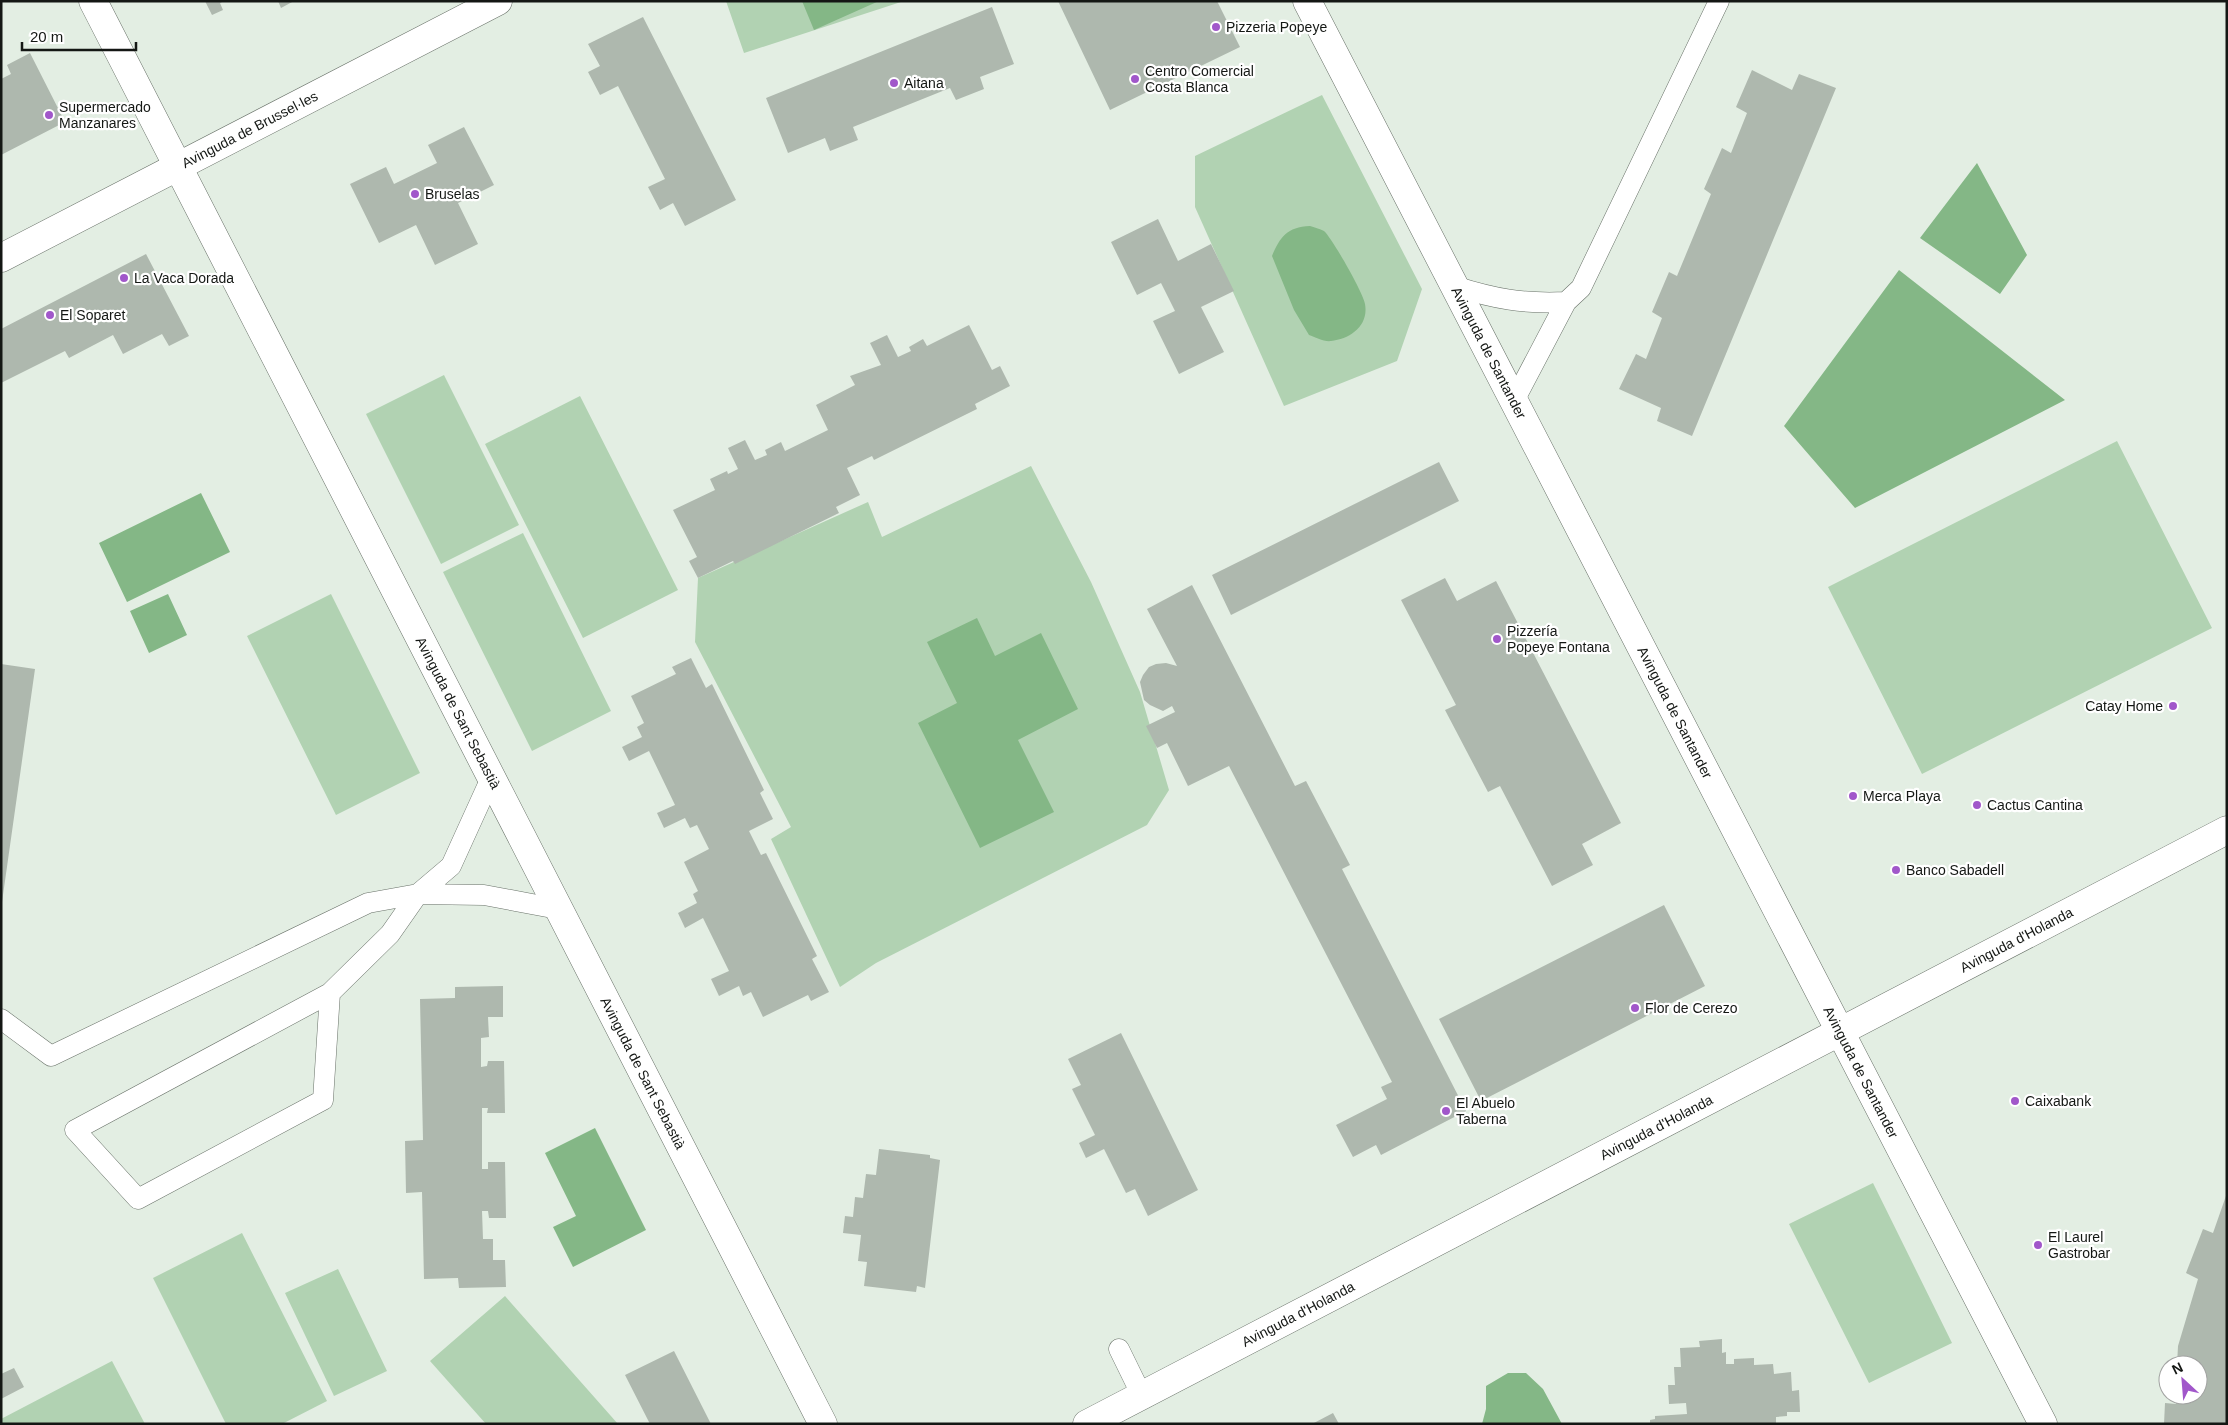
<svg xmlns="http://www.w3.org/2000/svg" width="2228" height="1425" font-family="Arial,sans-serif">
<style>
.green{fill:#b1d2b2}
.water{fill:#84b786}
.building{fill:#aeb8ae}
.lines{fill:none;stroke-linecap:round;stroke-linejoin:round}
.service-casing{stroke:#687168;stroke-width:21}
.minor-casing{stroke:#687168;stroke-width:29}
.service{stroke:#fff;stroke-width:20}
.minor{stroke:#fff;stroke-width:28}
.poi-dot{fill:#a157ca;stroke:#fff;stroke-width:2}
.labels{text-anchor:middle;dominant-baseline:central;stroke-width:4.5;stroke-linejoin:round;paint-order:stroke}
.poi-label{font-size:14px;fill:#141714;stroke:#fff;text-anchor:start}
.street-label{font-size:14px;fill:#141714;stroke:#fff}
</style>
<rect width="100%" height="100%" fill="#e3eee3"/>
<path class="green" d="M726,1H904L744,53Z
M1322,95L1422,289L1397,361L1284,406L1195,207V156Z
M444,375L519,525L441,564L366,414Z
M580,396L678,590L583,638L485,444Z
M2117,441L2212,628L1922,774L1828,587Z
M1031,466L1091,582L1140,692L1169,790L1147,825L876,963L840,987L771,839L791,827L695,642L698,578L868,502L882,537Z
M523,533L611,711L532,751L443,572Z
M331,594L420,773L336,815L247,636Z
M1873,1183L1952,1343L1869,1383L1789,1224Z
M242,1233L327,1401L282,1424H226L153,1278Z
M338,1269L387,1371L334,1396L285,1293Z
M505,1296L618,1424H486L430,1361Z
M112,1361L145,1424H1V1419Z"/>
<path class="water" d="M802,1H879L814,30Z
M1977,163L2027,255L2000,294L1920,238Z
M1310,226C1314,227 1320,229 1324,231C1332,238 1364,294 1365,304C1369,326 1350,339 1331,341C1324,342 1315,337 1309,335L1294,310L1272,256C1280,237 1287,227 1310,226Z
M1899,270L2065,400L1855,508L1784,426Z
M201,493L230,552L127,602L99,543Z
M168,594L187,635L149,653L130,611Z
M977,618L995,656L1041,633L1078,709L1018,740L1054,812L980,848L918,723L957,703L927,642Z
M595,1128L646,1230L573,1267L553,1227L576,1216L545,1153Z
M1508,1373H1526L1543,1389L1562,1424H1482L1486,1409V1386Z"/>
<path class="building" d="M205,1H224L220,3L223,10L212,15Z
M278,1H294L281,8Z
M1058,1H1217L1240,47L1110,110Z
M992,7L1014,64L980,77L984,89L956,100L950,88L853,127L858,140L830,151L825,138L788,153L766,98Z
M643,17L736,200L685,226L673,203L660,210L648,187L665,179L618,86L600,95L588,72L600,66L588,44Z
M30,53L65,122L1,155V79L11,74L7,65Z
M1752,70L1792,90L1799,74L1836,88L1692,436L1657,421L1661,408L1619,389L1636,354L1646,359L1662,318L1652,312L1669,272L1677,276L1711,194L1704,189L1722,148L1731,153L1747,113L1736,107Z
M464,127L494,185L458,203L478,244L435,265L416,225L379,243L350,184L386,167L394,184L437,163L428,145Z
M1158,219L1178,261L1211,244L1234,291L1201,307L1224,352L1179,374L1153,321L1175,311L1161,283L1137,295L1111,242Z
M146,254L189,336L169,346L162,334L123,354L113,335L69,358L65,351L1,383V329Z
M969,325L992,370L1000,366L1010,386L975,404L977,409L874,460L872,456L847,468L860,495L836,507L839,513L735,564L733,561L698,578L689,561L697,557L673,510L715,490L710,479L727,471L728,474L738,469L728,448L745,440L755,460L767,455L765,450L781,442L785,451L828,430L816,405L855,385L850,376L881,365L870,343L887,335L898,357L911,351L909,347L923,339L927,346Z
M1439,462L1459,501L1231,615L1212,575Z
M1445,578L1457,601L1496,581L1621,823L1582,844L1593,865L1552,886L1500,786L1488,792L1445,710L1456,705L1401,600Z
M1192,585L1295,786L1306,781L1350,865L1342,869L1466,1111L1381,1155L1376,1145L1353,1157L1336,1125L1387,1099L1381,1087L1392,1082L1229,766L1188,786L1167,743L1157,748L1146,726L1175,712L1172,706L1163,711L1150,705L1144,700L1140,682L1143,675L1149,667L1156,664L1166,663L1177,666L1147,609Z
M691,658L706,688L712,684L764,790L760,793L773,819L749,831L761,855L766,853L817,956L812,959L829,992L811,1001L808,995L763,1017L751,992L743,996L739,986L719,996L711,979L729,971L703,918L685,928L678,913L697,903L693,894L698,891L684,862L709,849L697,825L690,828L685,818L664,828L657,813L675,805L649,751L629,761L622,747L642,737L637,727L644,723L631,696L676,674L672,667Z
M1,664L35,669L2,902H1Z
M1664,905L1705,986L1481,1101L1439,1019Z
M503,986V1017H488L489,1037L481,1038V1067L487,1066L488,1061H504L505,1113H487L488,1108H482V1169H488V1162H505L506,1218H489L488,1211H482L483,1239H493V1260H505L506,1287L459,1288L458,1278L424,1279L422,1192L406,1193L405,1141L423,1140L420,999L455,998V987Z
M1121,1033L1198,1190L1148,1216L1135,1189L1126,1193L1104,1149L1086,1158L1079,1143L1095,1135L1072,1089L1081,1085L1068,1059Z
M879,1149L930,1155V1158L940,1160L925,1288L917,1286L916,1292L864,1286L867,1262L858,1261L861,1235L843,1233L845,1216L853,1217L855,1197L863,1198L866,1174L876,1175Z
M2227,1193V1424H2164L2165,1403L2176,1404L2177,1395H2198V1365H2177L2178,1346L2198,1279L2186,1273L2203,1229L2213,1233Z
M1722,1339V1353L1726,1352V1364H1734V1359L1754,1358V1365L1773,1364L1774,1374L1791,1372L1792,1391L1799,1390L1800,1412H1787V1416L1776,1417V1424H1650V1420L1655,1419V1416L1687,1414L1686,1403L1669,1404L1668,1385H1675L1674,1367H1681L1680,1348L1700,1347L1699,1341Z
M674,1351L711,1424H650L625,1375Z
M14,1368L24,1387L1,1399V1374Z
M1333,1413L1339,1424H1312Z"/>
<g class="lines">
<defs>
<path id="service" d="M1454,286C1495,299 1523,304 1566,302L1581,288L1719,1
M1514,401L1566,302
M330,993L323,1100L138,1199L75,1130Z
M330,993L390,934L418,894L451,866L491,778
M1,1019L51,1056L368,903L418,894L484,895L558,909
M1119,1349L1142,1396"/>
<g id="minor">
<path id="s1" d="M93,1L823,1424"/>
<path id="s2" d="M1307,1L2043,1424"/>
<path id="s3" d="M1,258L498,1"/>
<path id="s4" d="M1087,1424L2227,830"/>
</g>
</defs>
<use href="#service" class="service-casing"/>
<use href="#minor" class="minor-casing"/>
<use href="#service" class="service"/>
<use href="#minor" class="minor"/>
</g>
<g class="poi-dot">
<circle cx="1216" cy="27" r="5"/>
<circle cx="1135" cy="79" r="5"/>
<circle cx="894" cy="83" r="5"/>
<circle cx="49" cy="115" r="5"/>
<circle cx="415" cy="194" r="5"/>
<circle cx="124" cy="278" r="5"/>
<circle cx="50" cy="315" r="5"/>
<circle cx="1497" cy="639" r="5"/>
<circle cx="2173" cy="706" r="5"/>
<circle cx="1853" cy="796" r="5"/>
<circle cx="1977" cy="805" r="5"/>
<circle cx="1896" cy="870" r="5"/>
<circle cx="1635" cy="1008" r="5"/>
<circle cx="2015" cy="1101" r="5"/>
<circle cx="1446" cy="1111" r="5"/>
<circle cx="2038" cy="1245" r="5"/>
</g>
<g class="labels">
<g class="poi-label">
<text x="1226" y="27">Pizzeria Popeye</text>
<text x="1145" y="71">Centro Comercial<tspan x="1145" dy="16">Costa Blanca</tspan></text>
<text x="904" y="83">Aitana</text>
<text x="59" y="107">Supermercado<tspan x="59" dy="16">Manzanares</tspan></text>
<text x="425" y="194">Bruselas</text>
<text x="134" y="278">La Vaca Dorada</text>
<text x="60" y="315">El Soparet</text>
<text x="1507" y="631">Pizzería<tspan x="1507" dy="16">Popeye Fontana</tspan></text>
<text x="2163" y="706" text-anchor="end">Catay Home</text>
<text x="1863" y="796">Merca Playa</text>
<text x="1987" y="805">Cactus Cantina</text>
<text x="1906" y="870">Banco Sabadell</text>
<text x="1645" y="1008">Flor de Cerezo</text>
<text x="2025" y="1101">Caixabank</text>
<text x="1456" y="1103">El Abuelo<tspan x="1456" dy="16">Taberna</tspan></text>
<text x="2048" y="1237">El Laurel<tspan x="2048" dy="16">Gastrobar</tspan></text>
</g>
<g class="street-label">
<text stroke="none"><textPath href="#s3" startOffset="280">Avinguda de Brussel·les</textPath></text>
<text stroke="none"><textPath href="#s2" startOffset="396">Avinguda de Santander</textPath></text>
<text stroke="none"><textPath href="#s2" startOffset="801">Avinguda de Santander</textPath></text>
<text stroke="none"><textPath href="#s1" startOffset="800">Avinguda de Sant Sebastià</textPath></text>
<text stroke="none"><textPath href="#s4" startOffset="1048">Avinguda d'Holanda</textPath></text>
<text stroke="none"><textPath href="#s2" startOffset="1206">Avinguda de Santander</textPath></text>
<text stroke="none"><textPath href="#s1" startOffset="1205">Avinguda de Sant Sebastià</textPath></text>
<text stroke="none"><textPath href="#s4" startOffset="642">Avinguda d'Holanda</textPath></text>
<text stroke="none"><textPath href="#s4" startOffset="238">Avinguda d'Holanda</textPath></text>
</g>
</g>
<rect width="2228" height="1425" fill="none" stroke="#141714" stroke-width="5"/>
<g transform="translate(2183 1380) rotate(334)"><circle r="24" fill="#ffffff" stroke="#a1a2a1"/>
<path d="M0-4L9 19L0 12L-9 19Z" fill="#a157ca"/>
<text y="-8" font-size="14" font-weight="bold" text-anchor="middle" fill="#141714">N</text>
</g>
<path d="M22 42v8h114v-8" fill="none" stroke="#141714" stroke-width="2.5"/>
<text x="30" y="42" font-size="15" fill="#141714" stroke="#ffffff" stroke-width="4" paint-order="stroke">20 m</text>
</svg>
